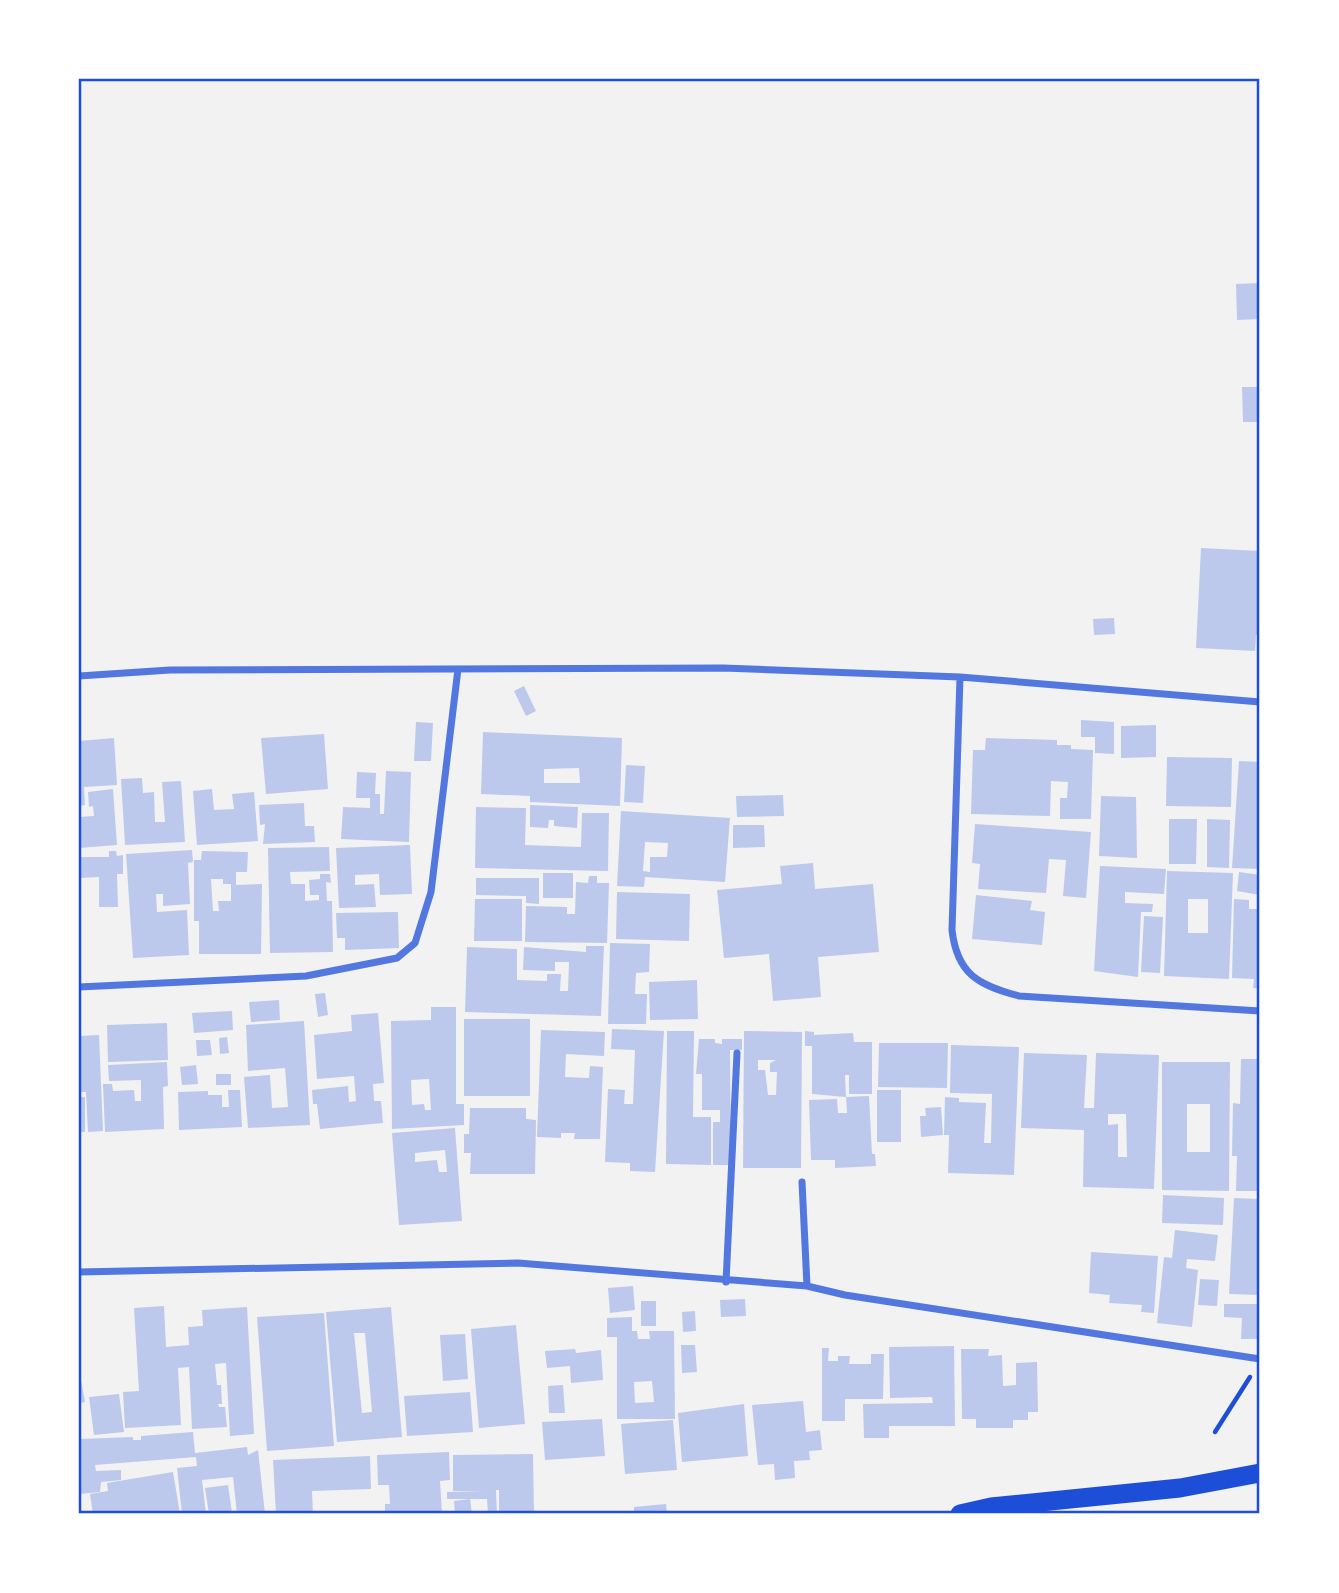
<svg xmlns="http://www.w3.org/2000/svg" width="1339" height="1593" font-family="'Varela Round',sans-serif">
<style>
.building{fill:#bdc9ec;fill-rule:evenodd}
.lines{fill:none;stroke-linecap:round;stroke-linejoin:round}
.path{stroke:#1d4ed8;stroke-width:4.5}
.minor{stroke:#5277de;stroke-width:7}
.trunk{stroke:#1d4ed8;stroke-width:19}
.neatline{fill:none;stroke:#1d4ed8;stroke-width:2.5}
</style>
<rect width="100%" height="100%" fill="#f2f2f2"/>
<path class="building" d="M1260,283V319L1237,320L1236,284Z
M1242,387H1260V451H1257V422H1243Z
M1201,548L1260,551V635H1256L1255,651L1196,648Z
M1114,618L1115,634L1094,635L1093,619Z
M524,686L536,711L526,716L514,691Z
M1081,720L1114,722V754L1095,753V737H1081Z
M416,722L433,723L431,761H414Z
M1156,725V757L1121,758V726Z
M483,732L622,738L620,806L530,802V796L481,794ZM579,768L580,783H544V769Z
M324,734L328,789L266,794L261,738Z
M114,738L117,785L84,787L85,805L79,806V741Z
M986,738L1057,740V745H1071V749L1093,750L1091,819H1060V798H1067L1068,782L1051,781L1050,816L971,814L973,750H985Z
M1167,757L1232,758L1231,807L1166,806Z
M1239,761L1260,762V869L1232,868Z
M626,765L645,766L643,803L624,802Z
M386,771L411,772L409,842L341,839L343,807L370,808V798H356L357,772L376,773L375,794H380V814H384Z
M142,778L143,793L154,792L155,822H165L162,782L181,781L185,842L125,845L121,779Z
M113,789L117,845L79,848V817L94,816L93,806L89,807L88,792Z
M212,789L214,810L234,809L232,794L254,792L258,841L197,845L193,791Z
M783,795L784,816L737,817L736,796Z
M1101,796L1136,797L1137,858L1099,856Z
M304,803L305,826H314L315,842L263,844L265,824L260,825L259,805Z
M530,805L578,807L577,828L554,826V820H549L548,828L530,827Z
M476,807L526,808L525,845L581,847L582,813H609L608,871L475,868Z
M621,811L730,818L725,882L645,877L644,887L617,886ZM645,842L668,843L667,857H650V872L643,871Z
M1169,819H1197L1196,864H1169Z
M1207,819L1230,820L1229,868L1207,867Z
M975,824L1091,832L1086,898L1063,896L1066,860L1049,859L1046,893L978,889L980,864L972,863Z
M733,825H764L765,847L733,848Z
M410,845L412,894L380,895L379,874L355,875V885L374,884L376,907L339,908L336,848Z
M329,847L330,871L290,872L291,884H305V901L319,900V895H310L309,880L320,879V874H330L331,883L326,882L327,901H332L333,952L270,953L268,848Z
M192,850L193,862L188,863L190,904L163,906V894H156L157,912L187,910L189,955L133,958L126,854Z
M109,851H116L117,856L123,855V874H117L118,907H99V877L79,878V857H109Z
M202,851L248,852L247,872H236V885L262,884L261,954H199V921H194V860H201ZM211,879H223V884H231V901H218L219,911H213Z
M813,863L815,889L873,884L879,952L818,957L821,997L773,1001L769,954L724,958L717,890L782,884L780,866Z
M1100,866L1166,869L1164,894L1125,892V903L1153,904L1152,912H1141L1138,977L1094,971Z
M1167,871L1233,873L1229,979L1164,976ZM1188,899H1208V933H1188Z
M1239,872L1260,875V895L1237,891Z
M543,873H573V898H543Z
M589,876H597V883H609L607,943L525,942L526,906L567,907V914H575L576,882L588,883Z
M476,878H539V904L526,903V896L476,895Z
M617,892L690,894L689,941L616,939Z
M976,895L1032,901L1030,910L1045,912L1042,945L972,939Z
M475,899H522V941H474Z
M1234,899L1249,900V909H1260V989L1253,988L1254,979L1232,978Z
M398,912L399,948L345,950V938H337L336,913Z
M1144,916L1163,917L1160,973L1141,972Z
M610,943L650,944L649,972L636,973L635,994H647L646,1024H608Z
M586,946H604L601,1016L465,1012L467,947L517,949V980L547,981V974H561L560,991H568L569,962H555V971L523,970L524,947L586,952Z
M697,980L698,1019L650,1020L649,982Z
M325,993L328,1015L318,1017L315,994Z
M279,1000L280,1020L251,1022L249,1002Z
M431,1007H456V1104H464V1125L392,1129L391,1021L431,1020ZM429,1079L431,1110H425L424,1104L412,1105L411,1080Z
M232,1011L233,1030L194,1033L192,1013Z
M378,1013L384,1083L373,1084L374,1101H381L383,1123L320,1129L317,1104H313L312,1090L348,1086L349,1102L356,1101L354,1076L317,1079L314,1035L352,1031L351,1015Z
M464,1019H530V1096H464Z
M304,1021L310,1125L248,1128L244,1077L270,1075L272,1108L288,1107L285,1068L248,1071L246,1025Z
M167,1023L168,1060L108,1062L107,1025Z
M612,1029L664,1031L655,1172L630,1171V1163L605,1162L608,1089L625,1090L624,1104H633L635,1050L611,1049Z
M541,1030L605,1032L604,1056L566,1054L565,1077L589,1078L590,1066L603,1067L600,1139H574L575,1133H561V1138L537,1137Z
M667,1031H694L693,1117H711V1165L666,1164Z
M744,1031L802,1032L801,1168H743ZM758,1060H776L770,1063V1072H777L776,1095H768L765,1070H758Z
M805,1031L814,1032V1035L853,1033L854,1042H872V1094H849V1075H845L846,1097L812,1094V1046H805Z
M99,1035L103,1131L88,1132L86,1092H79V1036Z
M227,1037L229,1053L220,1054L219,1038Z
M699,1039H715V1043L722,1044V1039H742V1050H730L731,1165H713V1122H720V1110H702V1074H696Z
M196,1040H210L212,1055L197,1056Z
M879,1043H948L947,1088L878,1087Z
M951,1045L1019,1047L1014,1175L948,1173L949,1135H944L945,1097L959,1098V1102L986,1103L984,1143H991L992,1094L950,1093Z
M1024,1053L1087,1055L1084,1108H1094L1096,1053L1159,1055L1154,1189L1083,1187L1084,1130L1021,1128ZM1108,1114H1126L1127,1157H1118V1124L1108,1125Z
M1241,1059H1260L1258,1119H1260V1191H1236L1237,1156H1232L1233,1103L1240,1104Z
M167,1062L168,1086L163,1087L164,1129L105,1132L103,1084H112L113,1091L134,1090L135,1101H141V1080L109,1081L108,1065Z
M1162,1062H1230L1229,1191L1162,1190ZM1187,1104H1210V1152H1187Z
M196,1065L198,1084L182,1085L180,1067Z
M216,1074H231V1085H216Z
M228,1090H240L242,1127L179,1130L178,1092L208,1091V1095H222V1107H229Z
M877,1090H901V1142H877Z
M869,1096L872,1154H875L876,1166L835,1168V1160H811L809,1100L837,1099L838,1113H847L846,1097Z
M79,1097H85V1132H79Z
M941,1107L943,1135L921,1137L920,1116H926L925,1108Z
M470,1108H526V1119L536,1120L535,1174H470L471,1153H464V1134H469Z
M455,1128L462,1221L399,1225L392,1133ZM445,1150L447,1172H439L437,1160L415,1162V1153Z
M1163,1195L1224,1198L1223,1225L1162,1223Z
M1234,1198L1260,1199V1295L1229,1294Z
M1175,1230L1218,1235L1215,1261L1187,1259L1186,1268L1198,1270L1192,1327L1157,1323L1164,1257L1172,1258Z
M1091,1252L1158,1256L1154,1313L1141,1312L1142,1305L1109,1303L1110,1295L1089,1293Z
M1200,1279L1219,1280L1217,1306L1198,1305Z
M633,1286L635,1310L610,1313L608,1288Z
M745,1299L746,1316L721,1317L720,1300Z
M641,1301H656V1326H641Z
M1224,1304H1260V1339H1241L1242,1318L1224,1317Z
M164,1306L166,1347L189,1345L188,1327L203,1326L202,1310L247,1307L254,1434L230,1436L226,1363L215,1364L217,1385H221L222,1404H218L219,1407H225L227,1427L192,1429L189,1367L178,1368L181,1425L125,1428L123,1392L139,1391L134,1308Z
M391,1307L402,1437L337,1442L326,1312ZM354,1333H365L372,1412L362,1413Z
M695,1311L696,1331L683,1332L682,1312Z
M324,1313L334,1446L267,1451L257,1317Z
M632,1317V1331H637L638,1339H650L649,1331H674L675,1419H617V1337H607V1318ZM652,1381L654,1402L635,1403L634,1382Z
M516,1325L525,1424L479,1428L471,1329Z
M465,1334L468,1379L443,1381L440,1335Z
M681,1345H695L697,1372L682,1373Z
M954,1346L955,1426H889V1438H864L863,1404L933,1403L932,1397L890,1398L889,1347Z
M822,1348H829L828,1361H838V1356H850L849,1364H871V1354H884L883,1399H845V1421H822Z
M575,1349L576,1353L601,1350L603,1380L571,1383L570,1366L547,1368L545,1351Z
M961,1349H989L988,1356L1002,1355L1003,1386L1016,1385V1363L1037,1362L1038,1412H1028V1420H1013V1428H976V1419H962Z
M79,1369L85,1402L79,1403Z
M563,1385L565,1413H549L548,1386Z
M470,1392L473,1432L407,1436L404,1396Z
M119,1394L124,1432L94,1435L89,1397Z
M803,1401L806,1432L820,1430L822,1450L809,1451L810,1460L794,1461L795,1478L775,1480L774,1464L758,1465L752,1405Z
M744,1404L748,1456L682,1462L678,1413Z
M602,1419L605,1456L545,1460L542,1422Z
M673,1420L677,1470L625,1474L621,1424Z
M193,1432L195,1453L247,1447L248,1455L258,1450L265,1514H237L233,1477L202,1480L206,1514H182L177,1468L197,1466L196,1457L95,1465L96,1471L121,1470V1480L101,1482L100,1492L79,1494V1439L133,1437V1440H141V1436Z
M449,1452L450,1480L440,1481L442,1514H385V1504H390L389,1485H378L377,1455Z
M533,1454L534,1514H499V1490H496L497,1514H488L487,1499H447V1492L484,1491H453V1455Z
M370,1456L371,1489L312,1491L313,1514H276L273,1460Z
M173,1472L180,1514H93L90,1494L108,1491L107,1483Z
M228,1485L232,1513L209,1514L205,1488Z
M470,1499L472,1514H455L454,1501Z
M666,1504L667,1513L634,1514V1507Z"/>
<g class="lines">
<path class="path" d="M1215,1432L1250,1377"/>
<path class="minor" d="M79,676L170,670L723,668L960,677L1260,702
M960,677L952,930C957,974 978,985 1019,996L1260,1011
M79,987L306,976L397,958L415,943L431,892L458,669
M802,1182L807,1286
M79,1272L518,1263L807,1286L845,1295L1260,1359
M726,1282L737,1053"/>
<path class="trunk" d="M960,1514L991,1507L1180,1488L1260,1473"/>
</g>
<rect width="1339" height="1593" fill="none" stroke="#ffffff" stroke-width="161"/>
<rect x="80" y="80" width="1178" height="1432" class="neatline"/>
</svg>
